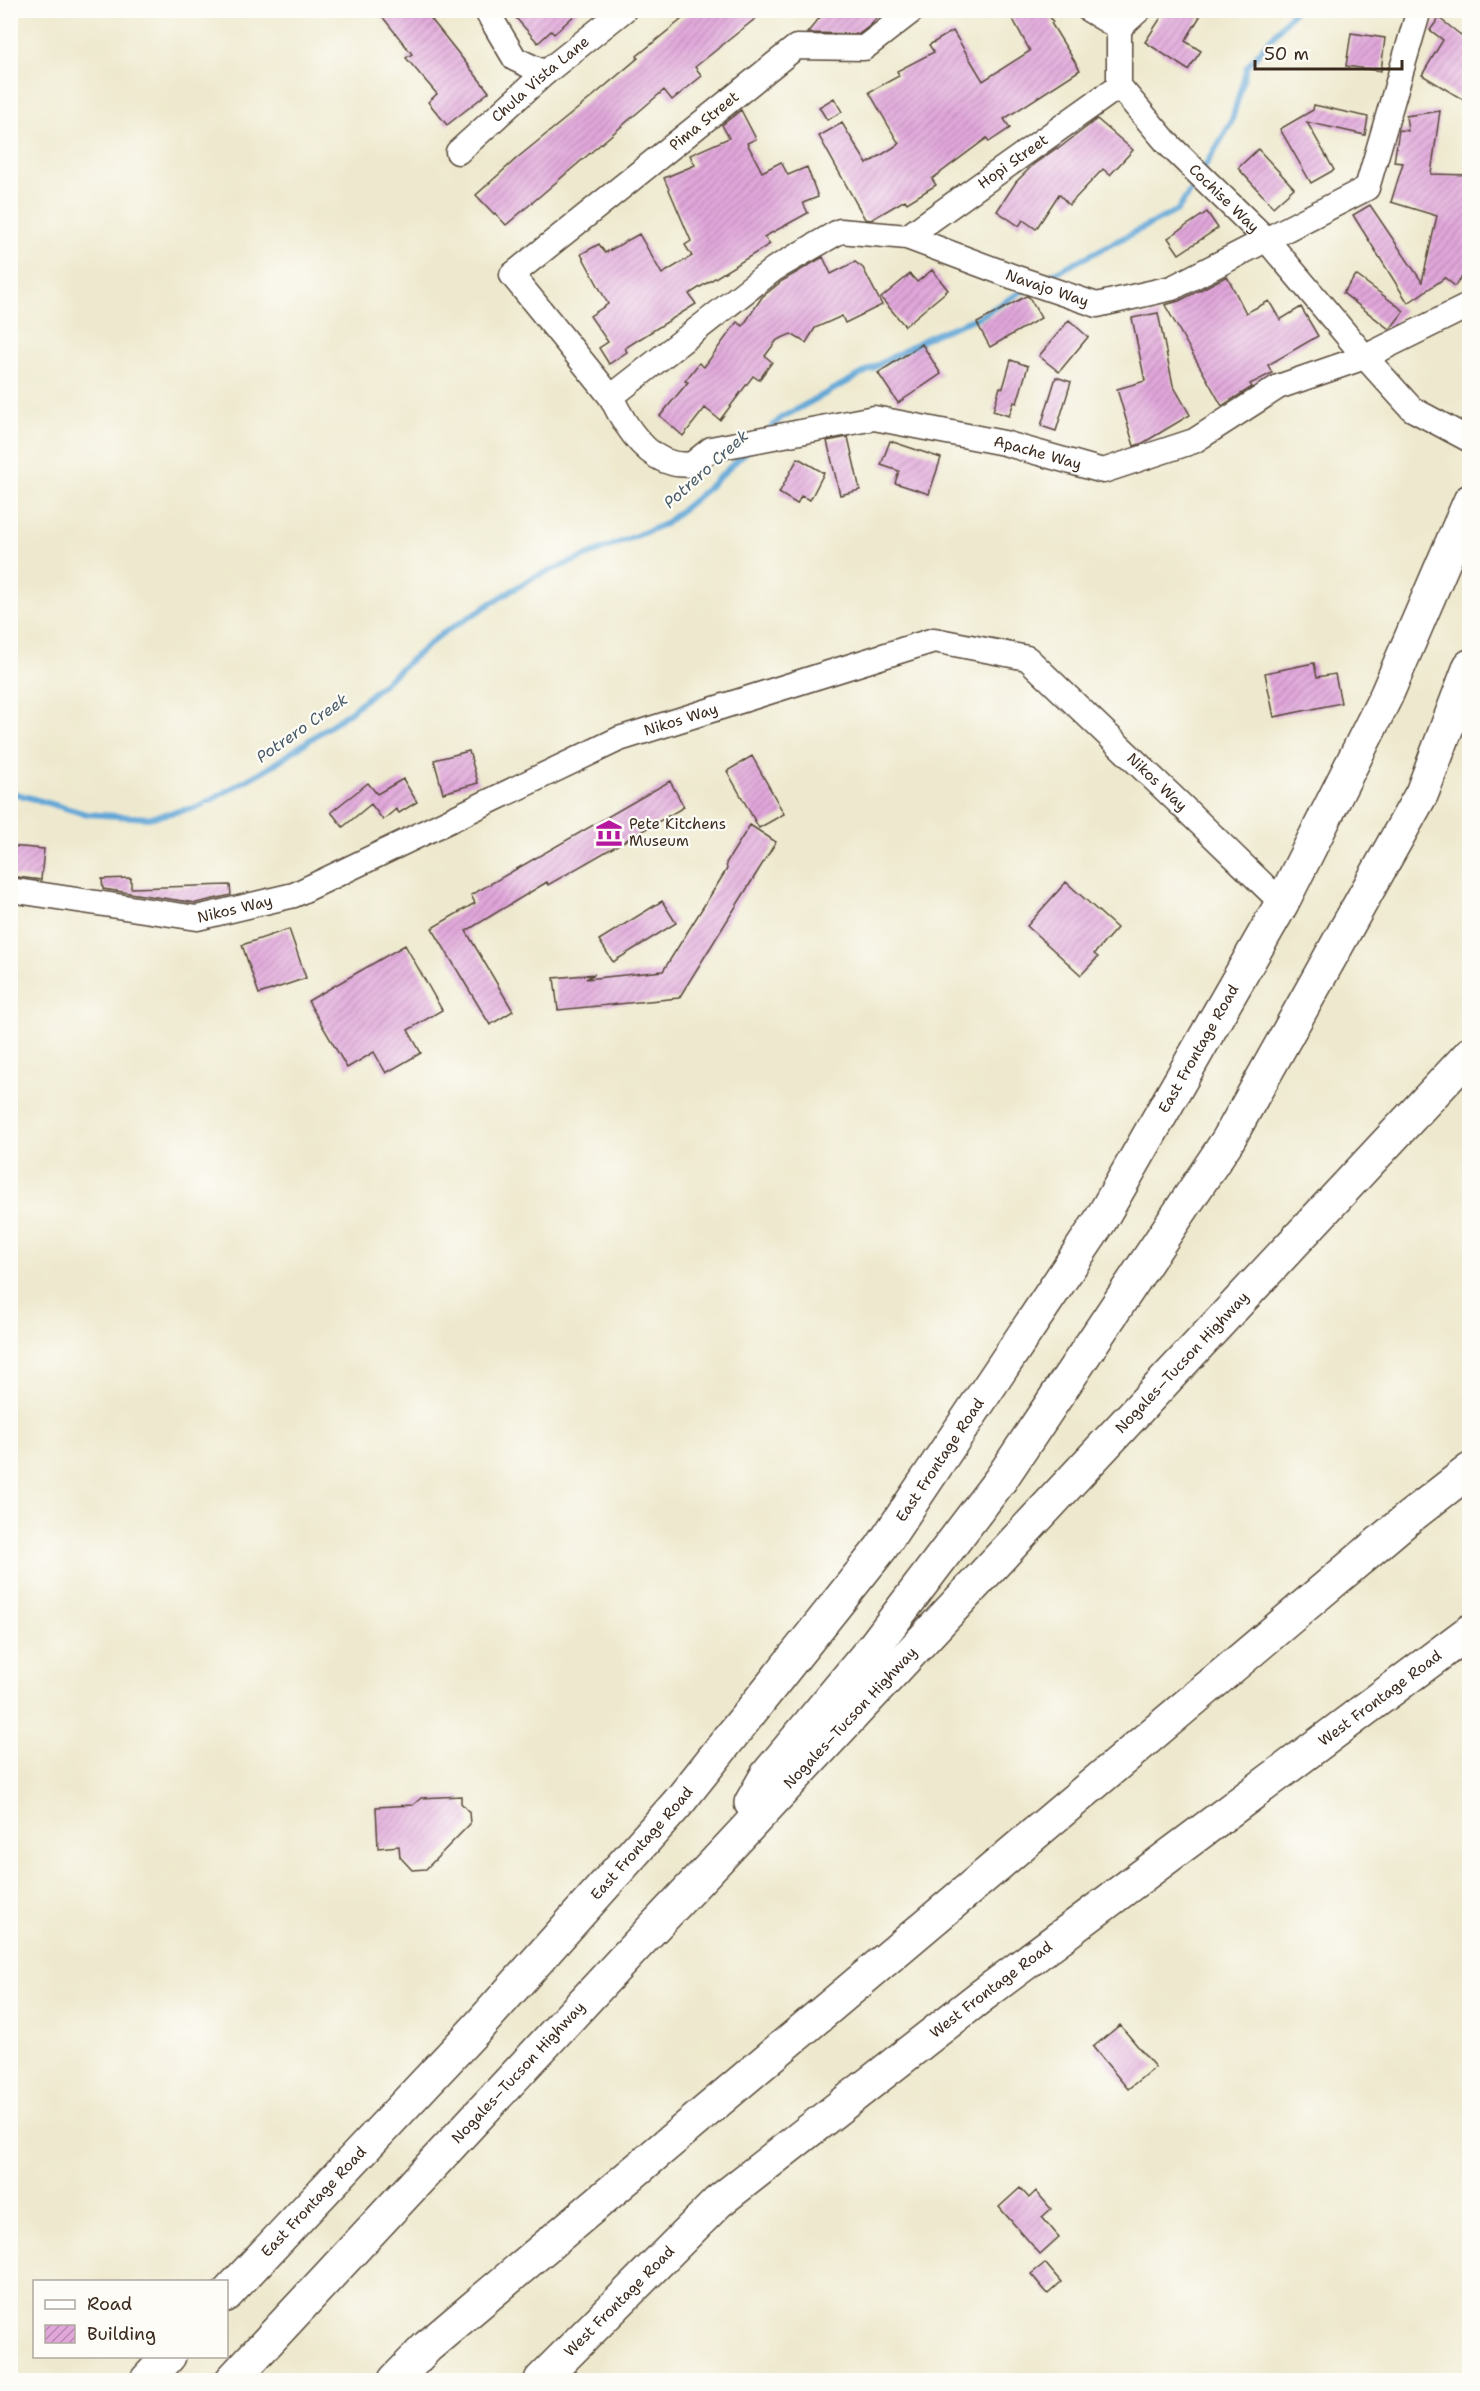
<svg xmlns="http://www.w3.org/2000/svg" width="1480" height="2391" font-family="'Shantell Sans',sans-serif">
<style>
.lines{fill:none;stroke-linecap:round;stroke-linejoin:round}
.stream{stroke:#61a6d6;stroke-width:6}
.building{fill:url(#building-hatch)}
.street-casing{stroke:#564738;stroke-width:27}
.secondary-casing{stroke:#564738;stroke-width:36}
.highway-casing{stroke:#564738;stroke-width:36}
.street{stroke:#fff;stroke-width:24}
.secondary{stroke:#fff;stroke-width:33}
.highway{stroke:#fff;stroke-width:33}
.labels{text-anchor:middle;dominant-baseline:central;stroke-width:4.5;stroke-linejoin:round;paint-order:stroke}
.street-label{font-size:15px;fill:#3b2a1e;stroke:#fdfcf7}
.poi-label{font-size:15px;fill:#3b2a1e;stroke:#fdfcf7;text-anchor:start}
.water-label{font-size:16px;font-style:italic;fill:#4a5c68;stroke:#fdfcf7}
</style>
<defs>
<pattern id="building-hatch" width="6" height="6" patternUnits="userSpaceOnUse" patternTransform="scale(1.5)"><rect width="6" height="6" fill="#e1a7db"/><path d="M-1 1l2-2M0 6l6-6M5 7l2-2" fill="none" stroke="#b888b1"/></pattern>
</defs>
<rect width="100%" height="100%" fill="#fdfcf7"/>
<filter id="ink" filterUnits="userSpaceOnUse"><feTurbulence type="fractalNoise" baseFrequency=".0167" numOctaves="2"/><feDisplacementMap in="SourceGraphic" scale="12" xChannelSelector="R" yChannelSelector="G"/><feConvolveMatrix kernelMatrix="1 2 1 2 8 2 1 2 1" color-interpolation-filters="sRGB"/></filter>
<filter id="wash" filterUnits="userSpaceOnUse"><feTurbulence type="fractalNoise" baseFrequency=".008" numOctaves="4" result="noise"/><feDisplacementMap in="SourceGraphic" scale="24" xChannelSelector="R" yChannelSelector="G"/><feGaussianBlur stdDeviation="1.35" result="paint"/><feColorMatrix in="noise" values="0 0 0 0 0 0 0 0 0 0 0 0 0 0 0 0 0 1.4 0 .05"/><feComposite in="paint" operator="in"/></filter>
<g filter="url(#wash)">
<rect width="100%" height="100%" fill="#eee9ce"/>
<g class="lines">
<path class="stream" d="M1202,171L1231,123L1247,67L1295,10
M1043,279L1178,210L1197,180
M770,429L781,418L933,335L979,317L1026,289
M10,792L86,814L148,818L198,807L270,767L350,712L440,635L532,578L665,524L708,488L748,450"/>
</g>
<g id="blocks">
<path class="building" d="M377,10H424L489,92L447,125L428,102L437,94L406,58L412,54Z
M509,10H580L554,34L551,31L538,43Z
M693,10H766L695,67L702,76L672,100L664,90L506,225L495,213L494,214L476,195L517,158L592,97L638,58L637,56Z
M826,10H882L871,25L859,34L807,33Z
M1008,10H1046L1053,22L1051,23L1080,70L1004,119L1010,128L989,142L987,138L932,179L936,185L907,203L905,200L871,220L865,219L819,136L842,123L867,164L899,144L869,92L899,76L897,71L934,52L929,45L953,31L983,81L1030,51Z
M1166,10H1204L1185,41L1201,51L1188,70L1145,42Z
M1439,18L1470,42V104L1422,75L1443,40L1430,30Z
M1351,33L1385,38L1381,71L1346,66Z
M834,98L842,112L827,120L819,107Z
M1314,105L1368,117L1365,135L1307,122L1334,170L1311,183L1280,129L1313,110Z
M741,110L756,139L747,143L762,172L781,162L788,175L807,167L818,197L803,203L808,213L764,237L770,244L689,294L696,304L625,348L627,352L609,364L599,348L608,342L590,316L608,304L581,254L599,244L605,253L639,234L662,274L692,256L685,245L691,241L664,178L695,165L690,155L729,138L722,125Z
M1440,111L1431,174L1470,175V267L1455,286L1445,278L1408,303L1353,215L1370,205L1422,282L1437,216L1391,202L1403,163L1394,162L1399,130L1408,131L1406,116Z
M1097,119L1133,150L1110,175L1103,169L1069,205L1059,194L1036,229L1023,220L1019,226L997,211L1016,182L1034,164L1057,148L1058,149Z
M1258,149L1294,188L1273,207L1238,168Z
M1207,212L1218,228L1179,254L1168,238Z
M823,257L831,274L855,262L863,268L882,305L845,323L842,316L815,328L806,343L791,334L777,340L765,356L772,362L759,380L753,376L720,420L705,408L683,436L660,416L688,382L685,381L699,363L704,367L737,322L743,326L762,297L782,281Z
M932,270L948,290L905,326L881,298L910,274L917,282Z
M1356,275L1404,311L1391,328L1389,329L1343,293Z
M1227,276L1246,313L1269,301L1280,320L1301,307L1318,336L1268,365L1272,373L1250,384L1252,387L1222,406L1165,305L1179,301Z
M1026,296L1029,297L1041,318L990,347L977,323Z
M1158,313L1173,385L1190,415L1143,443L1134,446L1117,389L1145,381L1132,318Z
M1069,320L1088,337L1059,372L1039,356Z
M922,344L941,374L898,403L878,373Z
M1011,360L1028,366L1017,403L1014,402L1009,416L993,411L1000,387L1003,388Z
M1056,377L1071,382L1056,431L1041,426Z
M848,437L860,490L840,495L827,441Z
M890,441L941,458L929,494L895,483L899,471L881,465Z
M798,458L824,473L810,500L801,496L797,504L779,493Z
M1314,663L1317,677L1335,674L1341,703L1274,717L1265,673Z
M469,751L478,783L443,793L434,760Z
M752,756L784,814L759,828L727,771Z
M403,779L417,802L399,813L396,809L383,820L371,804L343,827L331,812L368,783L377,794Z
M670,781L684,807L548,885L547,882L466,931L513,1011L490,1025L432,928L475,903L471,895Z
M750,825L776,842L679,998L558,1010L554,978L595,974L586,979L663,971L727,869L726,863Z
M10,846L44,849L41,880L10,876Z
M131,878V888L230,885L231,895L196,903L103,889L102,879Z
M1066,882L1117,928L1094,954L1098,957L1081,975L1027,926Z
M662,901L676,923L613,962L599,940Z
M289,929L306,978L259,994L242,945Z
M405,945L442,1010L408,1030L421,1053L386,1073L374,1052L347,1068L308,1001Z
M461,1796V1803L469,1812L470,1824L426,1869L412,1870L400,1857L399,1846L378,1848L376,1807L413,1805L421,1798Z
M1120,2025L1155,2067L1128,2089L1093,2047Z
M1020,2188L1029,2198L1036,2191L1051,2209L1042,2217L1059,2237L1040,2254L999,2207Z
M1045,2263L1061,2282L1048,2294L1031,2274Z"/>
</g>
</g>
<g filter="url(#ink)">
<use href="#blocks" fill-opacity="0" stroke="#564738" stroke-width="1.5"/>
<g class="lines">
<defs>
<g id="street">
<path d="M486,10L515,59L545,73"/>
<path id="s1" d="M913,10L864,48L796,47L512,275L611,397C623,422 643,456 672,463C678,465 685,464 691,465L711,449L874,418L1004,443L1103,471L1194,441L1278,387L1365,357L1470,305"/>
<path d="M1089,10L1119,28"/>
<path id="s2" d="M1119,28V86L1168,144L1266,239L1365,357L1412,409L1470,440"/>
<path d="M1119,28L1139,10"/>
<path id="s3" d="M458,152L545,73L624,10"/>
<path id="s4" d="M907,237L1119,86"/>
<path id="s5" d="M611,397L774,269L840,231L907,237L1014,277L1097,305L1172,288L1367,188L1419,10"/>
<path id="s6" d="M10,890L197,918L294,895L619,739L934,640L1027,658L1178,802L1282,903"/>
</g>
<g id="secondary">
<path id="s7" d="M226,2295L478,2027L678,1803L881,1548L1100,1221L1282,903L1386,696L1470,501"/>
<path d="M147,2380L169,2356"/>
<path id="s8" d="M541,2380L718,2202L980,1997L1470,1631"/>
</g>
<g id="highway">
<path d="M751,1803L767,1775L875,1645L1001,1479L1228,1140L1422,793L1470,666"/>
<path id="s9" d="M232,2380L621,1962L722,1855L1470,1054"/>
<path d="M395,2380L427,2347L1406,1520L1470,1470"/>
</g>
</defs>
<use href="#street" class="street-casing"/>
<use href="#secondary" class="secondary-casing"/>
<use href="#highway" class="highway-casing"/>
<use href="#street" class="street"/>
<use href="#secondary" class="secondary"/>
<use href="#highway" class="highway"/>
</g>
</g>
<defs>
<symbol id="museum-bare" viewBox="-9 -9 18 18"><path d="M0-6L6-3V-2H-6V-3ZM-5-1h2V3h-2ZM-1-1h2V3h-2ZM3-1h2V3H3ZM-6 4H6V6H-6Z" fill="#b5179e" stroke="#fdfcf7" stroke-width="2.5" paint-order="stroke"/></symbol>
</defs>
<g fill-rule="evenodd">
<use href="#museum-bare" x="590" y="814" width="38" height="38"/>
</g>
<g class="labels">
<g class="street-label">
<text stroke="none"><textPath href="#s3" startOffset="110">Chula Vista Lane</textPath></text>
<text transform="translate(704 121) rotate(-39)">Pima Street</text>
<text stroke="none"><textPath href="#s4" startOffset="130">Hopi Street</textPath></text>
<text stroke="none"><textPath href="#s2" startOffset="212">Cochise Way</textPath></text>
<text stroke="none"><textPath href="#s5" startOffset="500">Navajo Way</textPath></text>
<text stroke="none"><textPath href="#s1" startOffset="1122">Apache Way</textPath></text>
<text stroke="none"><textPath href="#s6" startOffset="714">Nikos Way</textPath></text>
<text stroke="none"><textPath href="#s6" startOffset="1254">Nikos Way</textPath></text>
<text stroke="none"><textPath href="#s6" startOffset="228">Nikos Way</textPath></text>
<text stroke="none"><textPath href="#s7" startOffset="1586">East Frontage Road</textPath></text>
<text stroke="none"><textPath href="#s9" startOffset="1392">Nogales–Tucson Highway</textPath></text>
<text stroke="none"><textPath href="#s7" startOffset="1100">East Frontage Road</textPath></text>
<text stroke="none"><textPath href="#s8" startOffset="1083">West Frontage Road</textPath></text>
<text stroke="none"><textPath href="#s9" startOffset="906">Nogales–Tucson Highway</textPath></text>
<text stroke="none"><textPath href="#s7" startOffset="614">East Frontage Road</textPath></text>
<text stroke="none"><textPath href="#s8" startOffset="597">West Frontage Road</textPath></text>
<text stroke="none"><textPath href="#s9" startOffset="420">Nogales–Tucson Highway</textPath></text>
<text stroke="none"><textPath href="#s7" startOffset="128">East Frontage Road</textPath></text>
<text stroke="none"><textPath href="#s8" startOffset="111">West Frontage Road</textPath></text>
</g>
<g class="poi-label">
<text x="629" y="824">Pete Kitchens<tspan x="629" dy="17">Museum</tspan></text>
</g>
<g class="water-label">
<text transform="translate(706 469) rotate(-42)">Potrero Creek</text>
<text transform="translate(302 728) rotate(-35)">Potrero Creek</text>
</g>
</g>
<rect width="1480" height="2391" fill="none" stroke="#fdfcf7" stroke-width="36"/>
<rect x="33" y="2280" width="195" height="78" fill="#fdfcf7" stroke="#afa8a0" stroke-width="1.5"/>
<rect x="45" y="2300" width="30" height="9" fill="#ffffff" stroke="#afa8a0" stroke-width="1.5"/>
<text x="87" y="2310" font-size="18" fill="#3b2a1e">Road</text>
<rect x="45" y="2325" width="30" height="18" fill="url(#building-hatch)" stroke="#afa8a0" stroke-width="1.5"/>
<text x="87" y="2340" font-size="18" fill="#3b2a1e">Building</text>
<path d="M1255 60v9h147v-9" fill="none" stroke="#3b2a1e" stroke-width="3"/>
<text x="1264" y="60" font-size="18" fill="#3b2a1e" stroke="#fdfcf7" stroke-width="4.5" paint-order="stroke">50 m</text>
</svg>
